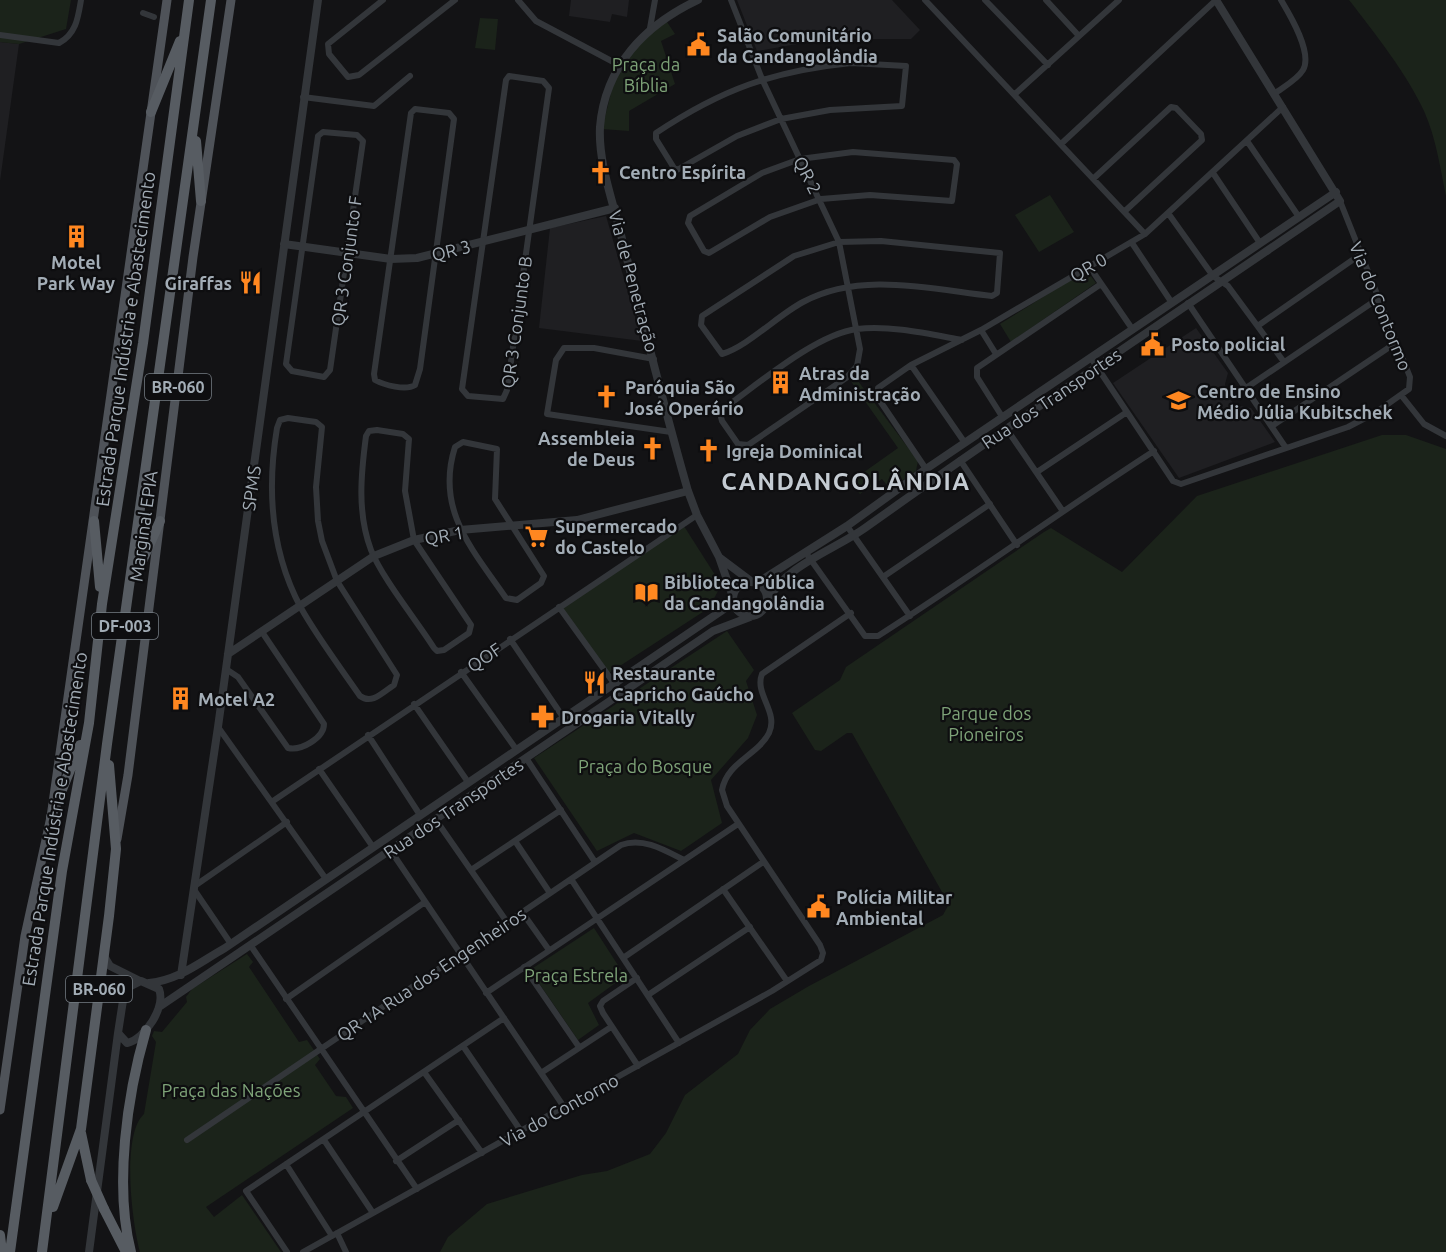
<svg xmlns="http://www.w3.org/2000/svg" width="1446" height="1252" font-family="Ubuntu,sans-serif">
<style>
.built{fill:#1f1f22}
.green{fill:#1b231a}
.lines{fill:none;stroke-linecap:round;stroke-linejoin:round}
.minor{stroke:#33363a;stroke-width:6}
.tertiary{stroke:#33363a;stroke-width:8}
.primary{stroke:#4f5359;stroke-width:9}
.trunk{stroke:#575c62;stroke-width:10}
.trunk-bridge{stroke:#575c62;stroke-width:10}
.labels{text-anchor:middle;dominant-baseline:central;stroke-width:4.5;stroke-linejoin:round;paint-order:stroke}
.shield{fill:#0e0e10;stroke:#767d84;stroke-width:1.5}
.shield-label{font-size:16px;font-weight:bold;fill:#a3adb6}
.poi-label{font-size:18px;font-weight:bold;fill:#a3adb6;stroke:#0e0e10;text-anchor:start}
.park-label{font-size:18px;fill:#7ea378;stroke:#0e0e10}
.street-label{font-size:18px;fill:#a3adb6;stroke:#0e0e10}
.district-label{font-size:24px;font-weight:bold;letter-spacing:1.5px;fill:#c4cbd2;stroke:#0e0e10}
</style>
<rect width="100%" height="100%" fill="#131315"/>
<path class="built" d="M571,0H629L627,17L612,14L610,22L569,16Z
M737,0H892L920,30L911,39H826L757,51Z
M0,42L19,44L0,181Z
M606,216L642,341L539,328L550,228Z
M1196,328L1228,373L1225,384L1228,397L1235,405L1251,408L1275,442L1179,478L1113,383Z"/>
<path class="green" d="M0,0H71L66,29L19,44L0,42Z
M1349,0H1446V196C1440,167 1436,138 1424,111C1407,74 1374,32 1349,0Z
M480,18L498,19L495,50L475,48Z
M665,19L675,34L661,41L675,84L629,111V131L602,129L614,81L634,47Z
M1050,195L1074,232L1039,252L1015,215Z
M1086,270L1096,283L1011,342L1000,324Z
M855,377L918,461L916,471L890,489L882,479L860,494L850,482L898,448L850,380Z
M1382,435H1406L1446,449V1252H440L448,1237L487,1204L582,1175L607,1171L650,1154L666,1133L685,1095L738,1054L750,1030L770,1009L809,986L943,915L951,900L946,899L852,733H847L821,751L815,750L792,713L840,680L846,667L1044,532L1051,528L1122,572L1197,496Z
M682,523L717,578L719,589L709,608L606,675L558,609Z
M727,631L754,670L746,681L757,715L748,738L711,780L722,823L681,851L634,833L597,851L534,758Z
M594,928L625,976L588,1003L599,1025L578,1040L530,970Z
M247,954L253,962L249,967L299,1042L307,1040L320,1059L315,1065L336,1096L346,1097L353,1108L206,1207L214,1217L242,1195L281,1252H140C132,1223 121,1135 144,1114L156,1042L152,1036L154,1031L162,1032L187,1002L186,997L192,989Z"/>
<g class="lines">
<path class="minor" d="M383,0L328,44L329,54L348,77L359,75L455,0
M518,0L536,21L619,65
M731,0L762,79L839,242L860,349L857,366L846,378L748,445L738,444L722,421L720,413L723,409C757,385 816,334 857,329C890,325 929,334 962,340
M925,0L1145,234
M985,0L1048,65
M1046,0L1079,36
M143,13L154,17
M650,28L655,0
M0,35L59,43C76,34 78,18 81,0
M851,63L906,66L902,106L830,110L781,119L737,136L677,170L674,168L656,139V133C722,89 773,71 851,63Z
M509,76L543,81L549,88L507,390L503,399L468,396L462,389L506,80Z
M1015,94L1119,0
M1274,94C1283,87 1297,80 1303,70C1313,53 1290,15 1281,0
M303,97L374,106L410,76
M415,109L449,113L454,119L420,369L415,385C406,391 384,385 375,380L374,374L411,113Z
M323,132L357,135L363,141L330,370L324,377L292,371L286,364L318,136Z
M1247,141L1299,217
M1061,144L1216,0
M853,152L954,160L957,164L952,201L870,195L821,199L770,217L709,253L704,251L688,223L690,216L762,173L800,159Z
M1213,173L1260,243
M1094,178L1171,107L1176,108L1201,134L1202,140L1125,211
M1168,213L1213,276L1228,286L1284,362
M881,241L1000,253L997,293L992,296C930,289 860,271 803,302C778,315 747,347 722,354L701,325L702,316L794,256L839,242Z
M1132,243L1172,303
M1089,266L1133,330
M1188,303L1286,448
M1259,325L1361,254
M981,330L996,354
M1091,358L1173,481L1181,484L1348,427L1375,413L1409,389L1410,377L1340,201
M654,359L594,348H564L556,360L547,414L671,432
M911,365L965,443
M1246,388L1379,298
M1401,395L1424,424L1446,436
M288,418L316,422L322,427L316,487L318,521L322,541L337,581L397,675L394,685C383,692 372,705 360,696C340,667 318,638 301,608C271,552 267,488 277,428L280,420Z
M1003,418L977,377V368L1101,284
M1272,426L1397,342
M1006,428L1062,510
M377,430L403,434L409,439L405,491L414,540L471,625L469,633L444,650L437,651L434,648C417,621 382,578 371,550C357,513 361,474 366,436L369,431Z
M463,442L497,449L495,499L544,576L541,583L517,600L506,598C473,550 435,510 455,447Z
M960,460L1017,545
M926,469L878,398V388L911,365L981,330L1145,234L1283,107
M1037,472L1127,412
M847,526L910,616
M806,553L865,636H878C972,576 1061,511 1154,451
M883,577L990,504
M559,607L621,693
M510,639L563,717
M226,669L238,677L288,748C301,751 324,738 324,724L262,632
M461,672L516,749
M414,704L468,782
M218,727L326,879
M368,735L420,815
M526,758L595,862
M319,769L373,847
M273,801L697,515
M436,820L507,922
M515,841L550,893
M391,851L564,1107
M471,870L561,810
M571,879L679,1043
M196,885L287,822
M723,889L787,981
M195,891L231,944
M522,912L549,950
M251,946L417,1189
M623,958L763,862
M524,967L579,1047
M637,978L603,1001L600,1006L603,1013L638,1066
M486,993L738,824
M648,995L750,927
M286,999L425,902
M463,1046L521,1131
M424,1072L482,1153
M541,1073L611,1027
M187,1140L621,845C642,837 663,849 682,859
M324,1140L373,1213
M396,1161L459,1120
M286,1164L332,1236
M337,1233L346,1252
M287,1252L246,1191L504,1018
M303,1252L772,991L821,960L823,953L820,945L727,806L722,790C727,762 758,755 769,733C779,712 754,694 762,674L851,613"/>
<path class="tertiary" d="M698,0C645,25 605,66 600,127C598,164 614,204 622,239C643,323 664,408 688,491L697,515L719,557L733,597
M284,244L391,259L417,258L615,208
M720,558L752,582
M733 599a17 17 0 1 1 34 0a17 17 0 1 1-34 0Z
M757,583L847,526L926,469L1336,192
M768,600C786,565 834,550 865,528C1022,416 1182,309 1340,201L1216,0
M228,654L374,556L414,540L460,530L577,520L688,491
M104,956L110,966L140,981
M181,975L218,727L318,0
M141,981L159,989C166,1007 145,1039 127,1043L118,1033L124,994L127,988Z
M149,983C179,980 200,962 225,948L733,603
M159,1007L713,631L750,617
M89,1252L118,1033"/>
<path class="primary" d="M117,839L128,775L193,257L231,0
M0,1110L25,936L51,817L167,0"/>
<path class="trunk" d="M151,112L180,41
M196,141L201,201
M94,521L100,587
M135,577L160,521
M51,817L80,745
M81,1133L91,1180
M53,1207L81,1129L109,916L116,849L109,765
M104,1209L126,1252
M0,1235L2,1252
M10,1252L62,871L89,723L102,604L143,343L189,0
M42,1252L107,744L211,0
M131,1252C114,1186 127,1095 146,1030"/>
<path class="trunk-bridge" d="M91,1180L104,1209"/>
</g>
<defs>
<symbol id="civic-bare" viewBox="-9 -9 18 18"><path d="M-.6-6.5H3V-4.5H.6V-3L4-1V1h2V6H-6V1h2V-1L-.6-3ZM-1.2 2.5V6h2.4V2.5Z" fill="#ff8720" stroke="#0e0e10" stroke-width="2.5" paint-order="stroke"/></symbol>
<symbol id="church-bare" viewBox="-9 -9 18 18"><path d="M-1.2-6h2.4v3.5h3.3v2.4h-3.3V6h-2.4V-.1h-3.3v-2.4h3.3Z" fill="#ff8720" stroke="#0e0e10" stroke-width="2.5" paint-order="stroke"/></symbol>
<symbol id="building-bare" viewBox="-9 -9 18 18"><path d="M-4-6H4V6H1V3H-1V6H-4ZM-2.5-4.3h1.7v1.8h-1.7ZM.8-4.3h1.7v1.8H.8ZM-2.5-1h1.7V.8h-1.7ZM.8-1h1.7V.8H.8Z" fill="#ff8720" stroke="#0e0e10" stroke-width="2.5" paint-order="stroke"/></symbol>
<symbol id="restaurant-bare" viewBox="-9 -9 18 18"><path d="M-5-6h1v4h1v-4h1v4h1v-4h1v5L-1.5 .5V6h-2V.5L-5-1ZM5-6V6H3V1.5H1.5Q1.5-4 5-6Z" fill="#ff8720" stroke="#0e0e10" stroke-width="2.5" paint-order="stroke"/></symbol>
<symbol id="school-bare" viewBox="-9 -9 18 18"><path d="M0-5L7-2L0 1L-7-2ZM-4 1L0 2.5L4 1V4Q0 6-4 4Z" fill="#ff8720" stroke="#0e0e10" stroke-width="2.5" paint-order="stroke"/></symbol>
<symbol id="supermarket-bare" viewBox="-9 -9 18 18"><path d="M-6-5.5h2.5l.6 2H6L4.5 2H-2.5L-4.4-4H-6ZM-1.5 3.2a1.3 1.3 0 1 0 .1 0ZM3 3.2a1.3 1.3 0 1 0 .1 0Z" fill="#ff8720" stroke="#0e0e10" stroke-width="2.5" paint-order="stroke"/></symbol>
<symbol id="library-bare" viewBox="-9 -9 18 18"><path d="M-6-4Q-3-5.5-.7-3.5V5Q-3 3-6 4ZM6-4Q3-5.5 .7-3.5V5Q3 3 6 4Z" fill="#ff8720" stroke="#0e0e10" stroke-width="2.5" paint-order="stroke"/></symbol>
<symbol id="pharmacy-bare" viewBox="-9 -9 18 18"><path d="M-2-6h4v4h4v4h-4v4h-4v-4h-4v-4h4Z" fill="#ff8720" stroke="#0e0e10" stroke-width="2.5" paint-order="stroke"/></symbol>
</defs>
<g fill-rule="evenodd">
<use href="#civic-bare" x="682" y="28" width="33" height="33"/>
<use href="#church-bare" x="584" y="156" width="33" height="33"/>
<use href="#building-bare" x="60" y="220" width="33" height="33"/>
<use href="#restaurant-bare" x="234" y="266" width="33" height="33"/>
<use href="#civic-bare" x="1136" y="328" width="33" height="33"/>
<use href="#building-bare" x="764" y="366" width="33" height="33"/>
<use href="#church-bare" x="590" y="380" width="33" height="33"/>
<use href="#school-bare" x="1162" y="384" width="33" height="33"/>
<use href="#church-bare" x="636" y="432" width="33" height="33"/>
<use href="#church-bare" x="692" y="434" width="33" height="33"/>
<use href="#supermarket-bare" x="520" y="520" width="33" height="33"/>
<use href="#library-bare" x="630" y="576" width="33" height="33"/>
<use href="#restaurant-bare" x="578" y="666" width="33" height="33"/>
<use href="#building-bare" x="164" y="682" width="33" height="33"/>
<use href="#pharmacy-bare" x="526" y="700" width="33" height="33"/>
<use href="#civic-bare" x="802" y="890" width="33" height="33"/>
</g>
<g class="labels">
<g class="shield">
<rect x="145" y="374" width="66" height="26" rx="4.5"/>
<rect x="92" y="613" width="66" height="26" rx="4.5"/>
<rect x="66" y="976" width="66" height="26" rx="4.5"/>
</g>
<g class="shield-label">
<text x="178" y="387">BR-060</text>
<text x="125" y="626">DF-003</text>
<text x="99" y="989">BR-060</text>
</g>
<g class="poi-label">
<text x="717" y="35">Salão Comunitário<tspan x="717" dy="21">da Candangolândia</tspan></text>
<text x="619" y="172">Centro Espírita</text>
<text x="76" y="262" text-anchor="middle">Motel<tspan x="76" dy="21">Park Way</tspan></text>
<text x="232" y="283" text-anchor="end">Giraffas</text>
<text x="1171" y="344">Posto policial</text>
<text x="799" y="373">Atras da<tspan x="799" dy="21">Administração</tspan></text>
<text x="625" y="387">Paróquia São<tspan x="625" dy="21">José Operário</tspan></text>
<text x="1197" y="391">Centro de Ensino<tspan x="1197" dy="21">Médio Júlia Kubitschek</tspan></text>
<text x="635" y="438" text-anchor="end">Assembleia<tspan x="635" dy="21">de Deus</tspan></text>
<text x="726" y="451">Igreja Dominical</text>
<text x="555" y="526">Supermercado<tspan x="555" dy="21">do Castelo</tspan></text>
<text x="664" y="582">Biblioteca Pública<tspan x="664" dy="21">da Candangolândia</tspan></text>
<text x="612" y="673">Restaurante<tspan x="612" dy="21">Capricho Gaúcho</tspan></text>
<text x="198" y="699">Motel A2</text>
<text x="561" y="717">Drogaria Vitally</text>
<text x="836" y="897">Polícia Militar<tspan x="836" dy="21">Ambiental</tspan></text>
</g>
<g class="park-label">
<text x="646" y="64">Praça da<tspan x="646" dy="21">Bíblia</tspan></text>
<text x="986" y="713">Parque dos<tspan x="986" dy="21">Pioneiros</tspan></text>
<text x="645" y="766">Praça do Bosque</text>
<text x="576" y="975">Praça Estrela</text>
<text x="231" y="1090">Praça das Nações</text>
</g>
<g class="street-label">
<text transform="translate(808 175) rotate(63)">QR 2</text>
<text transform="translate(451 250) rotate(-14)">QR 3</text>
<text transform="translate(346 261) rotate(-82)">QR 3 Conjunto F</text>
<text transform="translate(1088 267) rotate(-30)">QR 0</text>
<text transform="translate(634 281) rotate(75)">Via de Penetração</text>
<text transform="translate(1381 306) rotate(68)">Via do Contormo</text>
<text transform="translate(516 322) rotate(-82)">QR 3 Conjunto B</text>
<text transform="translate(125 339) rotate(-82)">Estrada Parque Indústria e Abastecimento</text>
<text transform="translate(1051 398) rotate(-34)">Rua dos Transportes</text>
<text transform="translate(251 488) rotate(-82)">SPMS</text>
<text transform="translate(143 526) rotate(-82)">Marginal EPIA</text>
<text transform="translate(444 535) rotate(-10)">QR 1</text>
<text transform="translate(484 657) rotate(-34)">QOF</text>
<text transform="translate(453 808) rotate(-34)">Rua dos Transportes</text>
<text transform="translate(54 819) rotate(-81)">Estrada Parque Indústria e Abastecimento</text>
<text transform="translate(431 974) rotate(-34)">QR 1A Rua dos Engenheiros</text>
<text transform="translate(559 1110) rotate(-29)">Via do Contorno</text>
</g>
<g class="district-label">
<text x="846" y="481">CANDANGOLÂNDIA</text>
</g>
</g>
</svg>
